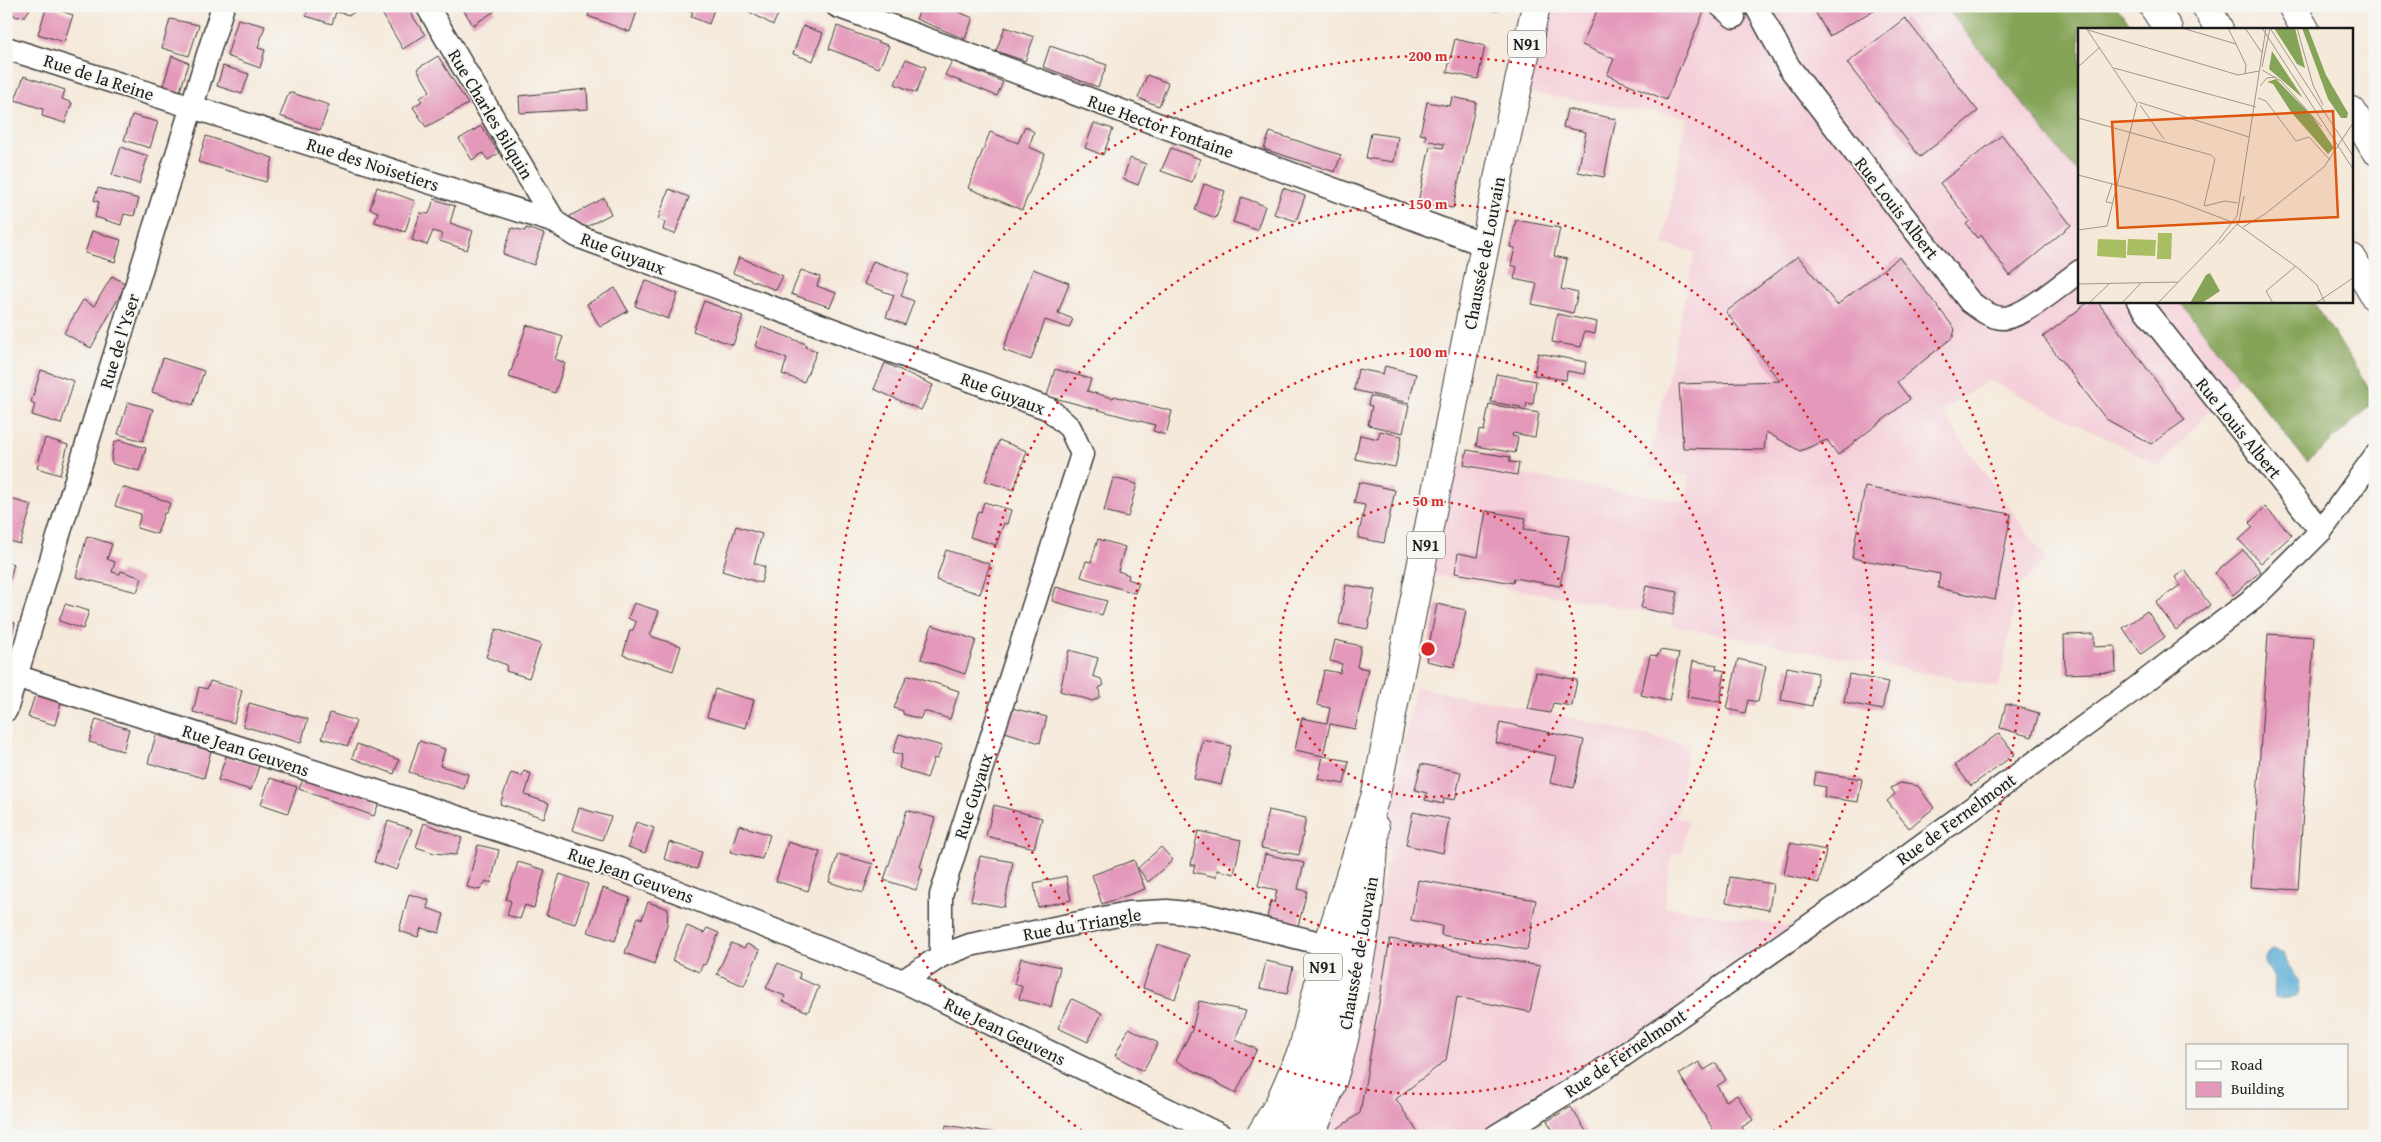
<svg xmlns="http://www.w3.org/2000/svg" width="2381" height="1142" font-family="'Gentium Book Plus',serif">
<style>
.built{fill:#f5cfd9}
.forest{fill:#86a458;stroke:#51603a}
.water{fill:#58acd4;stroke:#3a6478}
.building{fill:#e498ba}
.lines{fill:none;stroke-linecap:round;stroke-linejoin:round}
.minor-casing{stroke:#3d3b38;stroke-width:25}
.major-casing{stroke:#3d3b38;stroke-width:30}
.highway-casing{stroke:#3d3b38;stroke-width:30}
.minor{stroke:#fff;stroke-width:22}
.major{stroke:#fff;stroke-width:28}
.highway{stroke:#fff;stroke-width:28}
.ring{fill:none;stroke:#d62828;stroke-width:2.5;stroke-dasharray:2.5 5}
.labels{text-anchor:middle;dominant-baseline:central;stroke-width:4;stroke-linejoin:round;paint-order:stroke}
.shield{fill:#f6f6f2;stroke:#5d5d5c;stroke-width:1}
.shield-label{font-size:16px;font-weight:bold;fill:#1c1c1c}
.street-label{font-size:18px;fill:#1c1c1c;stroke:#f6f6f2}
.inset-road{fill:none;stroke:#9e978e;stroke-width:1}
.view{fill:#de560d;fill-opacity:0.15;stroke:#de560d;stroke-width:2.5}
.inset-edge{fill:none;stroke:#1c1c1c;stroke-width:2.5}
.centre{fill:#d62828;stroke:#f6f6f2;stroke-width:2.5}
.ring-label{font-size:15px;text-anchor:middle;font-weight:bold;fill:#d62828;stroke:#f6f6f2;stroke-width:4;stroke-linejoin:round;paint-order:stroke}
</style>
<rect width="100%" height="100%" fill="#f6f6f2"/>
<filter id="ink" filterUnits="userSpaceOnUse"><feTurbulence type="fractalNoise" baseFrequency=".02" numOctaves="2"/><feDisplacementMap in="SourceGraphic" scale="10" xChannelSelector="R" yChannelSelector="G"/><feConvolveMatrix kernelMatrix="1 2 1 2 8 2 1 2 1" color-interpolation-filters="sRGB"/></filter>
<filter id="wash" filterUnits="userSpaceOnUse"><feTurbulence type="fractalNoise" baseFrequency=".0096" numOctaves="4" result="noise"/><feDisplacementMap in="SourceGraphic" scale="20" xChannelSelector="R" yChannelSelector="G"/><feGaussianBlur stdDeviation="1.12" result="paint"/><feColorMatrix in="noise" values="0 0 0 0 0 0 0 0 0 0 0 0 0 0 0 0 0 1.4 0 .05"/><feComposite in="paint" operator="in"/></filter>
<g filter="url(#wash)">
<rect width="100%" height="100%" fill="#f5e9da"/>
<path class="built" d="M1536,6H1945L2080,176V301H2179L2240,377L2159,467L2122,446L1989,380L1941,411L2046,559L2018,588L1999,687L1673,626L1671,616L1421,573L1443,461L1685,502L1689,476L1648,468L1695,252L1663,244L1687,117L1516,91Z
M1415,687L1550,713L1688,745L1677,818L1688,820L1682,854L1672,853L1664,906L1803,929L1643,1037L1476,1136H1328V1126L1339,1099L1347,1086L1390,850L1385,840Z"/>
<path class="forest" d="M1945,6H2116L2134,29H2080V176Z
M2179,301H2313L2375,397V402L2307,462Z"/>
<path class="water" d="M2272,950L2284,952L2289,968L2300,983L2298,994C2290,1000 2284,1001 2275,997C2274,991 2275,986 2274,980C2272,966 2254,966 2272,950Z"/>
<g id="blocks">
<path class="building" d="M6,6H30V9L25,16L17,17L6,10Z
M47,6L73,15L64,42L38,34Z
M308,6H359L358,9L350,15L336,12L332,24L306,16Z
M386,6H406L425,35L403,49L380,10Z
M461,6H493L495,11L473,25Z
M591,6H639L630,32L588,16Z
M677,6H715L709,24L691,17L693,12Z
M739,6H782L773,25Z
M922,6H945L973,18L965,39L916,19Z
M1476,6H1497L1496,11Z
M1599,6L1706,7L1666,100L1607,75L1614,59L1582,45Z
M1812,6H1881L1829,36Z
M1905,18L1978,111L1920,157L1847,63Z
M170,19L199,25L189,56L162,48Z
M238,19L265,26L258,48L265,50L260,68L227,56Z
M803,26L823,33L813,61L793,54Z
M837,26L889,46L879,68L829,49Z
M1005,27L1034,37L1025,61L996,51Z
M1455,39L1485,46L1478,79L1447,72Z
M1050,46L1107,65L1098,87L1043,67Z
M172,56L189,63L179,94L162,89Z
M438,56L468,104L426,127L413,107L422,101L420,98L430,91L417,69Z
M906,59L926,67L916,93L895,84Z
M952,61L1003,82L997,96L945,75Z
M223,66L249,74L242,94L217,86Z
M1147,75L1168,83L1159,106L1138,98Z
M24,76L65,90L62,99L72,103L65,123L42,116L43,109L15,100Z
M587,89L588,109L520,113L519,96Z
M289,92L329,105L320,130L280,116Z
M1452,97L1476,102L1453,208L1418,202L1430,146L1443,148L1444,144L1425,140L1426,135L1420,134L1427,102L1450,106Z
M1567,109L1616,119L1604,177L1578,172L1586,132L1563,127Z
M132,115L158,122L150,148L124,140Z
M1094,123L1113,129L1103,155L1085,148Z
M481,126L499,153L488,160L483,153L472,160L459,139Z
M1025,126L1034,132L1029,147L1045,154L1022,210L968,188L990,132L1018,143Z
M1270,132L1341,155L1335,172L1264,149Z
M1371,133L1398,137L1394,162L1366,158Z
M2002,135L2071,225L2010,276L1981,235L1977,238L1966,224L1970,221L1940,183Z
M206,136L273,158L266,182L198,162Z
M121,147L148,156L139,184L112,175Z
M1171,148L1200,159L1192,182L1161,171Z
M1130,158L1146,164L1138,185L1123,179Z
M1204,184L1225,191L1216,218L1195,210Z
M377,187L415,201L405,232L375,222L378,212L370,209Z
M98,188L139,199L134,216L124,214L121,225L95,217L99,202L94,200Z
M1283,188L1305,196L1296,221L1274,214Z
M669,189L689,197L675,234L663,230L665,222L658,219Z
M1242,197L1265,206L1257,230L1233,222Z
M604,198L611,214L578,231L570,216Z
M434,199L455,206L450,223L473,231L467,250L440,241L442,234L433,231L427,245L412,240L420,213L429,214Z
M1516,220L1560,228L1554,256L1567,259L1561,289L1578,293L1573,313L1532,304L1537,284L1514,279L1517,267L1511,265L1515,248L1510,247Z
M512,228L525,231L526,228L544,234L534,265L503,254Z
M92,231L121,240L115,262L85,253Z
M1798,256L1837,305L1899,257L1955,329L1953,337L1897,382L1910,399L1838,455L1827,440L1800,451L1766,432L1764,450L1683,448L1679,384L1780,381L1726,312Z
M739,257L783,276L776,290L733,273Z
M873,261L909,274L901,296L914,301L905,325L886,317L894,295L864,284Z
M1033,269L1069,283L1058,313L1073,319L1069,328L1045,320L1031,360L1003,350Z
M801,270L820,277L817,286L836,293L830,307L791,294Z
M112,276L126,284L91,348L64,333L83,300L94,306Z
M645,280L678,294L668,319L635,306Z
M615,288L628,311L600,327L587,304Z
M704,301L743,316L733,345L693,331Z
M2090,301H2097L2185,420L2151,444L2106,419L2043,337Z
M1557,314L1597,322L1595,334L1584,332L1581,347L1552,342Z
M527,325L563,337L555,359L565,363L555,393L509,377Z
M762,327L806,344L805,347L817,351L804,382L782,374L787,359L755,346Z
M1538,353L1586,362L1584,374L1567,371L1566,380L1534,375Z
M163,358L204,371L193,405L152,392Z
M885,363L933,385L921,410L874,389Z
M1385,366L1416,374L1409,403L1354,390L1358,369L1383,374Z
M1055,369L1091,379L1087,391L1113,398L1114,396L1172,411L1166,435L1153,431L1155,425L1047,396Z
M41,370L74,381L61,424L32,415L35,404L31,402Z
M1496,374L1536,381L1533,404L1527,403L1526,408L1491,402Z
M1370,396L1409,405L1403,433L1368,425L1372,406L1368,405Z
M128,402L153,409L143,441L118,434Z
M1489,404L1539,413L1535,437L1513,433L1512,436L1518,437L1515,453L1476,446L1479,430L1484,431Z
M1380,431L1402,436L1395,467L1355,459L1360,435L1378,439Z
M45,438L68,445L60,475L37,468Z
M119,440L146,448L139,471L113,464L111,460L114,443Z
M999,440L1027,451L1014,490L985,481Z
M1467,450L1510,457V462L1519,463L1517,475L1464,465Z
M1113,478L1137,484L1128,517L1104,511Z
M1359,482L1395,490L1384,543L1358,538L1365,505L1354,503Z
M122,487L167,501L170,504L166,513H164L157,534L137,528L141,514L115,506Z
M1865,487L2011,514L1995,600L1938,588L1940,574L1852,558Z
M7,498L32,505L20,544L6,540Z
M984,502L1011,510L1007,524L1004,523L996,545L970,537L978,511L981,512Z
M2265,507L2292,535L2261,563L2239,540L2253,527L2249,523Z
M1486,511L1526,518L1524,529L1569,536L1560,586L1514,578L1513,583L1455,573L1458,553L1478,557Z
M736,526L762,534L754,563L765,567L761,583L722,571Z
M87,536L112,544L107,559L115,562L112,572L120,574L121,571L142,578L137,592L76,577Z
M1098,539L1125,547L1118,571L1129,575L1128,579L1139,583L1135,593L1081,577L1086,561L1091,562Z
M946,550L990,564L980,594L936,580Z
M2243,550L2261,571L2233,595L2215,573Z
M6,562L14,564L7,590H6Z
M2185,570L2210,605L2176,630L2156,603L2180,585L2175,577Z
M1346,585L1375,590L1368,629L1339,624Z
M1646,586L1678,592L1673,615L1641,608Z
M1056,587L1107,601L1102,615L1052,601Z
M634,603L659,611L650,636L681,646L673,671L623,655L630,630H633L636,622L628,618Z
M65,604L89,611L83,629L59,621Z
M1437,604L1466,610L1454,667L1426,661Z
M2147,611L2165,637L2141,654L2123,628Z
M6,619L15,623L7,654H6Z
M932,625L976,640L965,674L921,659Z
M496,629L541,644L529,678L506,671L507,665L486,657Z
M2094,634V647L2115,646L2116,672L2065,674L2064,635Z
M2268,634L2314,637L2298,890L2251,887Z
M1335,640L1361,646L1357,667L1368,669L1355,729L1330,724L1323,756L1295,750L1302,718L1327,723L1330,708L1317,705L1324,670L1340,673L1342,664L1330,661Z
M1069,650L1098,658L1093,676L1101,679L1104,685L1099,688L1100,697L1093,701L1060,691Z
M1660,650L1679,653L1669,701L1641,695L1650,655L1658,656Z
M1738,659L1766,666L1758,702L1748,700L1745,713L1727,709Z
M1693,661L1717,665L1716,669L1725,671L1720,702L1687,697Z
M1787,667L1818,673L1812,706L1781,700Z
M1536,672L1577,680L1572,706L1553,703L1550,713L1528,709Z
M1849,674L1888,682L1882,710L1844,702Z
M907,676L917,677L959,691L950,719L924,711L920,719L903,714V711L894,708Z
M210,681L242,690L234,723L193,712L199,687L207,689Z
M715,689L754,700L746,728L707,717Z
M35,695L61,703L55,725L28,717Z
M249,703L308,719L301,743L243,726Z
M2006,704L2039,713L2032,737L2000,728Z
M1012,708L1047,717L1040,743L1005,732Z
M330,713L356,721L348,746L322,738Z
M96,719L129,729L123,751L89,742Z
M1500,722L1584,740L1574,788L1550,783L1556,756L1496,743Z
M1999,733L2015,754L1971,786L1955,765Z
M899,734L942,746L937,759L934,758L927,778L899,768L902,755L893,752Z
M156,735L211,751L204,778L148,763Z
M1203,740L1231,746L1221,785L1194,779Z
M419,741L445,749L440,766L468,774L464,789L409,772Z
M357,744L399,760L394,774L352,758Z
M226,756L259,766L251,790L218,780Z
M1323,756L1349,761L1344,784L1318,779Z
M1421,764L1461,772L1455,800L1444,798L1443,804L1425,800L1427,793L1415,790Z
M524,771L531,774L525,795L549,803L544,818L500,804L511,773L522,776Z
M1816,772L1862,779L1858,802L1824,797L1826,787L1814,785Z
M305,774L380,800L374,816L299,789Z
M270,778L297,787L288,813L261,804Z
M1900,783L1918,786L1934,808L1909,828L1887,801L1895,794L1891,788Z
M994,805L1042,818L1034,848L986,836Z
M579,808L611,817L602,840L572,830Z
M907,810L935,818L920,867L923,869L916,890L884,880Z
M1268,810L1306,818L1299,855L1261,848Z
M1413,812L1449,819L1443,853L1406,845Z
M388,821L412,829L397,870L374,862Z
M636,822L654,828L645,853L628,847Z
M424,823L462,838L456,855L434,853L416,847Z
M739,825L770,835L762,859L730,852Z
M1198,831L1241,840L1234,874L1217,870L1216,877L1193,872L1195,865H1191Z
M669,842L702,852L697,869L664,859Z
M788,842L820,852L808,891L776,881Z
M1790,843L1826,850L1819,883L1784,875Z
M478,845L499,850L491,883L486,881L480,890L467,887Z
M1161,847L1173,860L1148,882L1138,868Z
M838,854L873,864L863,893L829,882Z
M1265,854L1304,863L1298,889L1307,891L1296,934L1265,927L1271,900L1274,903L1277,890L1258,886Z
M980,856L1013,862L1004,907L971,901Z
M1134,860L1145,889L1102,904L1092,875Z
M518,862L545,870L534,908L525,905L520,919L507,915L511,901L506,899Z
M560,874L588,884L575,924L546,915Z
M1066,876L1071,900L1038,907L1034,883Z
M1730,877L1773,884L1769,910L1726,902Z
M1418,880L1536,900L1527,950L1441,935L1442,926L1411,920Z
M603,888L630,898L615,941L588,932Z
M409,894L429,900L427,908L444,914L439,933L421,928L418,937L399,931Z
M648,902L668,909L667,925L654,964L625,953L638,917L642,919Z
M687,926L704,933L707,928L719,933L705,965L703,964L699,972L672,960Z
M1390,939L1540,966L1530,1012L1457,997L1446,1060L1396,1099L1420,1136H1338L1334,1131L1360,1113Z
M731,943L744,948L747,944L760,950L744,986L717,974Z
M1157,944L1190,955L1175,999L1143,988Z
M1021,958L1060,967L1051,1007L1019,999L1022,986L1014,984Z
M1266,961L1293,967L1287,994L1260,988Z
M778,963L800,973L799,978L819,987L808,1012L783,1001L785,996L766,988Z
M1072,999L1102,1013L1088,1042L1058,1028Z
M1199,1001L1246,1011L1235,1040L1257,1049L1236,1093L1176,1061L1192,1030Z
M1129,1028L1158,1043L1143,1071L1115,1056Z
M1699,1062L1704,1070L1716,1063L1726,1080L1717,1086L1726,1101L1737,1095L1753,1120L1742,1127L1747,1136H1717L1679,1074Z
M1571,1107L1589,1136H1557L1547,1121Z
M946,1125L1008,1135V1136H945Z"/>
</g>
</g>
<g filter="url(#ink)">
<use href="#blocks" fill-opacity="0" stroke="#3d3b38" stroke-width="1"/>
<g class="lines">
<defs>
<path id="minor" d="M427,6L555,222
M837,6L1485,245
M1721,6L1734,17
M1756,6L1789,67L1970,302C1980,309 1989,317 2002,318C2024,318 2061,284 2080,271
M6,48L555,222L577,236L1049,409L1070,428L1082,454L941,895V956
M2138,301L2321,531
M6,673L620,869L903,981L1222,1136
M6,710L51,560L223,6
M903,981L941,956L970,945L1128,913L1167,911L1206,915L1328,945
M1284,1136L1320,1055L1336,998L1360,881
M1496,1136L1594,1076L1856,893L2123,698L2254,598L2321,531L2375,456"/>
<path id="major" d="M1260,1136L1279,1104L1303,1049L1328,945L1376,794L1505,144L1536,6
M1309,1136C1335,1088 1347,1032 1356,979C1366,929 1373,879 1375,828"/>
<path id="highway" d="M2153,6L2168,29
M2206,6L2219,29
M2292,6L2305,29
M2352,111L2375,150
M2352,258L2375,297"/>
</defs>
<use href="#minor" class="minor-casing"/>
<use href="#major" class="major-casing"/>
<use href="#highway" class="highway-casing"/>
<use href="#minor" class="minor"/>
<use href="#major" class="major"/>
<use href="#highway" class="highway"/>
</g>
</g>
<g class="ring">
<circle cx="1428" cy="649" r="148"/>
<circle cx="1428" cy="649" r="297"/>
<circle cx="1428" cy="649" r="445"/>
<path d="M1088 1135A593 593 0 1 1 1768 1135"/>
</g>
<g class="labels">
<g class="shield">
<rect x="1508" y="30.5" width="38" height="27" rx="4"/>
<rect x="1407" y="531.5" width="38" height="27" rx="4"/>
<rect x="1304" y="953.5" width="38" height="27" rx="4"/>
</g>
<g class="shield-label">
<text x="1527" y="44">N91</text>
<text x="1426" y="545">N91</text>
<text x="1323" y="967">N91</text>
</g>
<g class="street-label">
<text transform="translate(99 77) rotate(18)">Rue de la Reine</text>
<text transform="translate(491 114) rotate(59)">Rue Charles Bilquin</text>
<text transform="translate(1161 126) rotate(20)">Rue Hector Fontaine</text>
<text transform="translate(373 164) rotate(18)">Rue des Noisetiers</text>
<text transform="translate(1897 208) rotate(52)">Rue Louis Albert</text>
<text transform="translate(623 253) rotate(21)">Rue Guyaux</text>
<text transform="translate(1484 253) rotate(-79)">Chaussée de Louvain</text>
<text transform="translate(119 341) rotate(-73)">Rue de l'Yser</text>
<text transform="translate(1003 393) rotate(21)">Rue Guyaux</text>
<text transform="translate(2239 428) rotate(51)">Rue Louis Albert</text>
<text transform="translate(246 750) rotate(18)">Rue Jean Geuvens</text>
<text transform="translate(973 796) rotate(-72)">Rue Guyaux</text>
<text transform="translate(1956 819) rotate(-36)">Rue de Fernelmont</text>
<text transform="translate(631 875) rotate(20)">Rue Jean Geuvens</text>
<text transform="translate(1082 924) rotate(-10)">Rue du Triangle</text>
<text transform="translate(1358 953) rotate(-80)">Chaussée de Louvain</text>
<text transform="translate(1005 1031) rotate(26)">Rue Jean Geuvens</text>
<text transform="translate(1625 1053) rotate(-34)">Rue de Fernelmont</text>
</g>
</g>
<g transform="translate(2078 28)">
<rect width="275" height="275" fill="#f5e9da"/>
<path d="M80,205H94L93,231H79ZM20,211L48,212V230L19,228ZM50,211L78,212L77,228L49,227Z" fill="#a9bd62"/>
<path d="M196,0H217L227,40L219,36ZM224,0H230L248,47L270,85L269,90H263L250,71ZM194,23L225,70L191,41ZM198,51L234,88L256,120L250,126L213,84L195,56L189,54ZM132,245L142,263L124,275H112L128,247Z" fill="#86a458"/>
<path class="inset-road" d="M104,0L158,16L168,37L167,46M150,0L158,16M167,0L184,25M184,0L275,141M192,0L275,128M219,0L235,57L245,77M10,2L160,47L181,43M0,39L22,19M184,39L192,0M36,40L178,79M184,42L203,53L244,99M182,58L189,50L198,49M180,70L188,73L218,113L231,109L252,132M60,74L171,109M62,77L86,111M0,90L133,127L137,131L126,178M0,147L96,172L154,194M34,156L28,174L34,175M127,178L147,173L160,175M159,196L220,240L239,257L247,275M165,199L187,186L246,139L275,95M0,202L29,198L59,76L8,0M141,216L161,194L166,168M0,256L100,254M11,275L31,256M44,275L63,255M80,275L138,215L159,188L188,0M195,275L188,263L218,238M238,275L275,250"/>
<path class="view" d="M255,83L260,189L40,200L34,94Z"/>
<rect width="275" height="275" class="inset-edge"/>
</g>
<circle cx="1428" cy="649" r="8" class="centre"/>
<g class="ring-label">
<text x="1428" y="61">200 m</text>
<text x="1428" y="209">150 m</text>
<text x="1428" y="357">100 m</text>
<text x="1428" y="506">50 m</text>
</g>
<rect width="2381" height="1142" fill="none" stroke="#f6f6f2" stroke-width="25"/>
<rect x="2186" y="1044" width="162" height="65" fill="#f6f6f2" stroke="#9f9f9c"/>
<rect x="2196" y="1061" width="25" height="8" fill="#ffffff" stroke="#9f9f9c"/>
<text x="2231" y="1070" font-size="15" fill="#1c1c1c">Road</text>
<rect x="2196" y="1082" width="25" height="15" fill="#e498ba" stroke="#9f9f9c"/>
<text x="2231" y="1094" font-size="15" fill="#1c1c1c">Building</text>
</svg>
